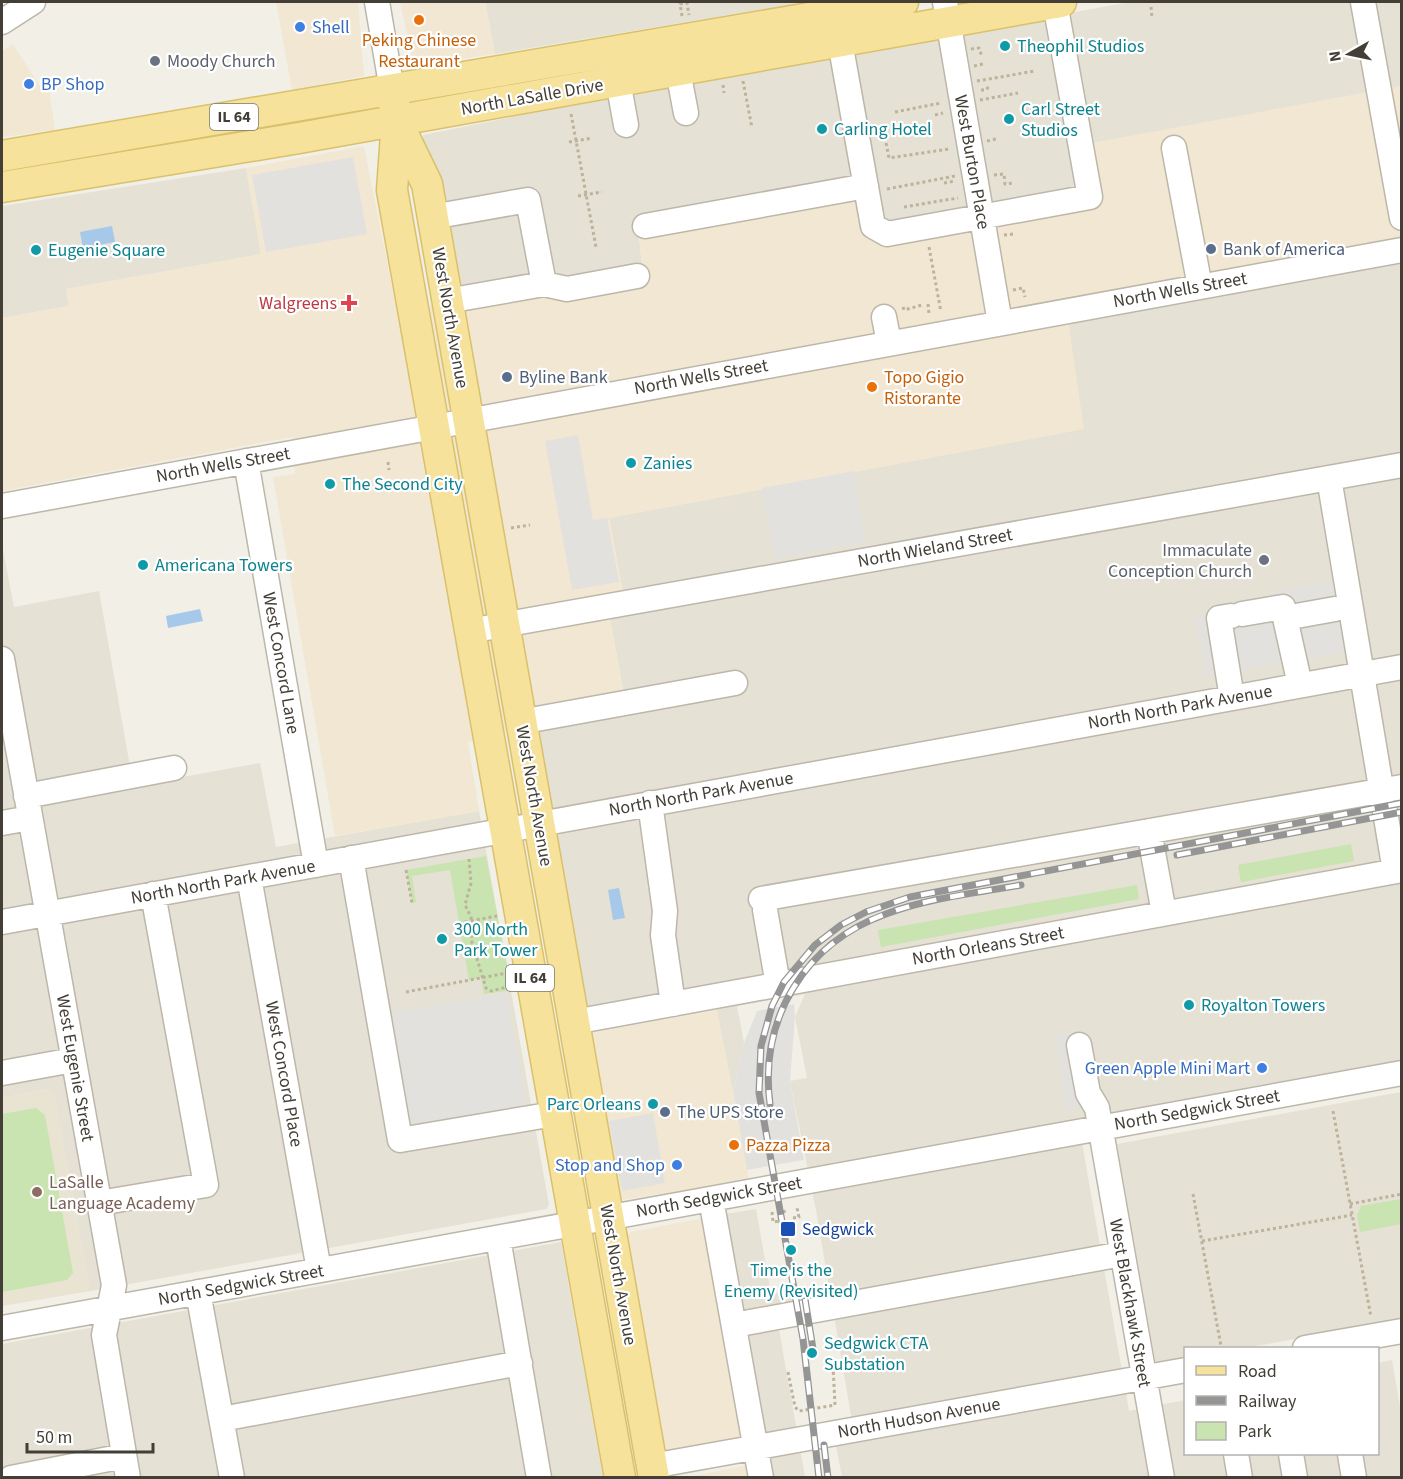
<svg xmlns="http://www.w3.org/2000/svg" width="1403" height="1479" font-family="'Source Sans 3',sans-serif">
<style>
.residential{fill:#e5e1d4}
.commercial{fill:#f2e7d2}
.education{fill:#e9e4d1}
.green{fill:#c9e3b1}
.parking{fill:#e3e1de}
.water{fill:#a6c9ea}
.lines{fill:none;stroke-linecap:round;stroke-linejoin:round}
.minor-casing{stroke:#bcb7a9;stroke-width:27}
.major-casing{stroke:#d9c16c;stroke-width:33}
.path{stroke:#bdb39c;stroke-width:3;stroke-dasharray:3 3;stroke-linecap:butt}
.minor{stroke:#fff;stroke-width:24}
.major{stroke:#f6e29a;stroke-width:30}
.rail-casing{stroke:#959595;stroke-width:7}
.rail{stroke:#fff;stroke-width:4.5;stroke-dasharray:14;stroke-linecap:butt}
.food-dot{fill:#e8710a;stroke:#fff;stroke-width:2}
.shop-dot{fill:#3f7fe0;stroke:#fff;stroke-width:2}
.culture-dot{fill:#0f9aa8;stroke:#fff;stroke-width:2}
.worship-dot{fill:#6b7280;stroke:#fff;stroke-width:2}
.service-dot{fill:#5c6f8a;stroke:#fff;stroke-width:2}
.health-dot{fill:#e0444e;stroke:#fff;stroke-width:2}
.education-dot{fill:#8d6e63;stroke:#fff;stroke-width:2}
.transit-dot{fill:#1a4fb4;stroke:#fff;stroke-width:2}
.labels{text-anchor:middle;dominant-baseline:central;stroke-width:4.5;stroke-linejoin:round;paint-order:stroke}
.shield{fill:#fff;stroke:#7b7972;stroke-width:1.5}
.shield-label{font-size:16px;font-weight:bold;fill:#433f36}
.shop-label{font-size:18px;fill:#366cbe;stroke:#fff;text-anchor:start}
.food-label{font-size:18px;fill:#c56008;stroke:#fff;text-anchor:start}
.culture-label{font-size:18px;fill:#0d838f;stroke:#fff;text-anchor:start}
.worship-label{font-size:18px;fill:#5b616d;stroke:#fff;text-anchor:start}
.street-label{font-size:18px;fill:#433f36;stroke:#fff}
.service-label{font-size:18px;fill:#4e5e75;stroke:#fff;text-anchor:start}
.health-label{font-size:18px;fill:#be3a42;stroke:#fff;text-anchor:end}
.education-label{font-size:18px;fill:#785e54;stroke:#fff;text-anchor:start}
.transit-label{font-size:18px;fill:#164399;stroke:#fff;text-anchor:start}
</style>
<rect width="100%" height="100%" fill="#f1efe6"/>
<path class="residential" d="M485,2H806L495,54Z
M1130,2H1401V89L1096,196L887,234L638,227L642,266L447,301L427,184L423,135L616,96Z
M246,168L261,254L66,289L69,306L2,318V206Z
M1401,236V1060L1078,1120L1129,1411L1185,1400L1186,1454H1378V1363L1392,1360L1401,1413V1477H842L832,1425L852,1421L816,1210L790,1081L807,1078L795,1017L805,994L737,1006L744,1043L733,1093L712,986L580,1009L529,724L626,706L610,618L627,614L609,518L1083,429L1065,300Z
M2,545L14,607L99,591L131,772L177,778L260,763L276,847L479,811L549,1205L546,1209L85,1292L89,1286L54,1093L48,1089L2,1098Z
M1401,1092V1320L1245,1348H1186L1185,1359L1156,1365L1117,1144Z
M756,1209L771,1294L792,1291L795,1314L777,1318L805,1477H761L714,1216Z
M561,1242L603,1477L2,1478V1344Z"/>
<path class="commercial" d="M276,2H358L364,76L292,90Z
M400,2H485L495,54L414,66Z
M13,44L43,91L49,90L55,130L2,137V51Z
M1401,86V236L1065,300L1084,429L609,518L627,615L610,619L626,707L529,724L468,742L479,811L335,836L273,477L295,474L292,437L2,491V318L69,306L66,289L261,254L246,168L364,146L397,312L642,266L638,226L869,180L876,224L1096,196L1085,144Z
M717,1010L749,1180L614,1201L585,1034Z
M714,1216L754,1439L663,1453L626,1236L631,1232Z
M759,1463L761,1478H683Z"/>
<path class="education" d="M48,1089L54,1092L89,1286L85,1292L2,1306V1098Z"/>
<path class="green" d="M1351,844L1354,861L1241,882L1238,865Z
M486,856L512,990L484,994L481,978L469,980L450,870L412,876L416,902L412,903L406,870Z
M1137,885L1139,899L881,947L878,930Z
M36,1108L45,1115L73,1273L67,1280L2,1292V1114Z
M1401,1199V1224L1360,1232L1357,1215L1361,1206Z"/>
<path class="parking" d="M353,157L367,234L266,252L252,175Z
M578,435L593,520L607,518L619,582L572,590L545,441Z
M854,471L866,542L775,558L762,488Z
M1337,581L1350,651L1206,677L1195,616L1275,603L1273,593Z
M506,993L527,1111L406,1132L385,1014Z
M794,1004L795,1017L790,1081L804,1160L747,1170L733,1093L744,1043L757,1011Z
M1088,1031L1100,1104L1067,1110L1055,1036Z
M653,1113L665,1183L622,1191L609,1121Z"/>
<path class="water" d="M112,226L115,242L83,248L80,232Z
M200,609L203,621L168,628L166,616Z
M619,888L625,918L613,920L608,890Z"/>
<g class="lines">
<defs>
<path id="minor" d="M377,2L392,90
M945,2L1000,323
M1363,2L1402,218
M2,22L33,2
M840,42L873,226L887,234L1090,197L1055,3
M678,71L686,113
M618,81L626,125
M1174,148L1200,287
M432,217L528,200L544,284
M645,226L866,186
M447,301L544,284L567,289L637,276
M884,317L889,343
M246,461L316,865
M1329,478L1395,871
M2,506L1402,250
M1242,614L1283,607L1285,618
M1231,616L1219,618L1232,698
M469,631L1402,465
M2,659L114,1285L104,1335L128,1478
M1300,685L1285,618L1335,609
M520,722L735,683
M26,796L174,768
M650,803L665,911L663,935L673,1004
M2,823L30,818
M1149,831L1164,913
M351,858L400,1140L554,1114
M249,877L319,1270
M761,899L1402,787
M765,910L778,985
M2,922L1402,667
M574,1022L1402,870
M1079,1045L1088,1093L1097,1108L1162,1478
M2,1073L73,1060
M711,1199L761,1478
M99,1203L206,1185L153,894
M498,1238L539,1478
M198,1292L232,1478
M734,1325L1122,1254
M2,1328L1402,1073
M1305,1348L1402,1331
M222,1419L520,1363
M1236,1454L1240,1478
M1291,1454L1295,1478
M1350,1454L1354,1478
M652,1466L1186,1370
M11,1478L124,1456"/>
<path id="major" d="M392,90L397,121L392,190L620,1478
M398,124L427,184L654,1478
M2,156L903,2
M2,187L299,138L1061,2"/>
</defs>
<use href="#minor" class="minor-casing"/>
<use href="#major" class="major-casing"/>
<path class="path" d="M1151,7L1152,18
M682,16L680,4L687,3L689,15
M971,49L979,48L982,57
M974,66L983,64
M743,81L752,128
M977,81L1035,71
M723,85L724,93
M981,90H986L990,85
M980,100L1018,93
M895,112L941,103
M571,114L596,247
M935,115L943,113
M987,141L996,139
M569,142L592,138
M886,143L889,158L949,149
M994,175L1004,174L1005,184L1013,183
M944,183L955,181
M887,189L955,176
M578,196L602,192
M904,207L958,198
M1004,235L1014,234
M929,247L941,312
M1013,290L1023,288L1025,297
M928,304L929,314
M903,307L904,310L922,305
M388,462L389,470
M511,528L530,525
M469,859L471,883L465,905L471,917L472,943L486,988L491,991L511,986
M406,870L412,903
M459,923L497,916
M465,956L476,953
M406,992L507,973
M1333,1111L1371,1317
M1193,1194L1221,1346
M1350,1204L1402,1194
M784,1210L785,1216
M772,1212L773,1222L779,1221
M793,1218L799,1217L797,1208
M1202,1241L1352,1215
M788,1372L795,1407L799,1411L835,1405L833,1365"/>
<use href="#minor" class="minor"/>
<use href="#major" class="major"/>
<defs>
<path id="rail" d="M1177,855L1402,812
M770,1104C759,1018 805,943 886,914C928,898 976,893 1021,885
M805,1299L813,1349
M824,1445L828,1478
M819,1478L803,1339L759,1093L761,1046L772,1006L784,982L815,945L841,925L866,912L910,897L1402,803"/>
</defs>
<use href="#rail" class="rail-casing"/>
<use href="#rail" class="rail"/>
</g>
<g class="food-dot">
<circle cx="419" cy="20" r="6"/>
<circle cx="872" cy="387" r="6"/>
<circle cx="734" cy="1145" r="6"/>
</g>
<g class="shop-dot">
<circle cx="300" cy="27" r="6"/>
<circle cx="29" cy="84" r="6"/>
<circle cx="1262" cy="1068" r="6"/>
<circle cx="677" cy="1165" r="6"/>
</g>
<g class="culture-dot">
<circle cx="1005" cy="46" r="6"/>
<circle cx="1009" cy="119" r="6"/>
<circle cx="822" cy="129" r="6"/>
<circle cx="36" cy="250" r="6"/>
<circle cx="631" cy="463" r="6"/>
<circle cx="330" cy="484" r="6"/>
<circle cx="143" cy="565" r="6"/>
<circle cx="442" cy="939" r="6"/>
<circle cx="1189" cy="1005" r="6"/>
<circle cx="653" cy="1104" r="6"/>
<circle cx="791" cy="1250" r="6"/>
<circle cx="812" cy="1353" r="6"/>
</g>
<g class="worship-dot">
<circle cx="155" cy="61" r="6"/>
<circle cx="1264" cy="560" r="6"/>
</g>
<g class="service-dot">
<circle cx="1211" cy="249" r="6"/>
<circle cx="507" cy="377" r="6"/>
<circle cx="665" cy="1112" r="6"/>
</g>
<path class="health-dot" d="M346 294h6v6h6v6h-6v6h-6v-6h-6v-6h6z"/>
<circle class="education-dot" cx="37" cy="1192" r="6"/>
<rect class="transit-dot" x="780" y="1221" width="16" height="16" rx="3"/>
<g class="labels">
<g class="shield">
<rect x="210" y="104" width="48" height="26" rx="4.5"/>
<rect x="506" y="965" width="48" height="26" rx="4.5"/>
</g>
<g class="shield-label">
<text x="234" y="117">IL 64</text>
<text x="530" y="978">IL 64</text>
</g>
<g class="shop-label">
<text x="312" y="27">Shell</text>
<text x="41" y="84">BP Shop</text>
<text x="1250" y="1068" text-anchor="end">Green Apple Mini Mart</text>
<text x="665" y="1165" text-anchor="end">Stop and Shop</text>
</g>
<g class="food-label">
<text x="419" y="40" text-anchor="middle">Peking Chinese<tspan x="419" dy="21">Restaurant</tspan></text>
<text x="884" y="377">Topo Gigio<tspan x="884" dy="21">Ristorante</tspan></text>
<text x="746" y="1145">Pazza Pizza</text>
</g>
<g class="culture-label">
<text x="1017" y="46">Theophil Studios</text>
<text x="1021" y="109">Carl Street<tspan x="1021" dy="21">Studios</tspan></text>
<text x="834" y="129">Carling Hotel</text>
<text x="48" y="250">Eugenie Square</text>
<text x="643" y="463">Zanies</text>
<text x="342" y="484">The Second City</text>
<text x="155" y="565">Americana Towers</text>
<text x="454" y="929">300 North<tspan x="454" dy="21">Park Tower</tspan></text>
<text x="1201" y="1005">Royalton Towers</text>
<text x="641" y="1104" text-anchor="end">Parc Orleans</text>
<text x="791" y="1270" text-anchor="middle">Time is the<tspan x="791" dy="21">Enemy (Revisited)</tspan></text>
<text x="824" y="1343">Sedgwick CTA<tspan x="824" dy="21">Substation</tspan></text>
</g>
<g class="worship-label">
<text x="167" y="61">Moody Church</text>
<text x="1252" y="550" text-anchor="end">Immaculate<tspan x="1252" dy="21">Conception Church</tspan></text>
</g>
<g class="street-label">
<text transform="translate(532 97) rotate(-10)">North LaSalle Drive</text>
<text transform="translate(972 162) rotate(80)">West Burton Place</text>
<text transform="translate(1180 290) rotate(-10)">North Wells Street</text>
<text transform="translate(450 318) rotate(80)">West North Avenue</text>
<text transform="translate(701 377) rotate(-10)">North Wells Street</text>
<text transform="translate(223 465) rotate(-10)">North Wells Street</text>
<text transform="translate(935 548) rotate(-10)">North Wieland Street</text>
<text transform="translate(281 663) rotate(80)">West Concord Lane</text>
<text transform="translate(1180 707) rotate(-10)">North North Park Avenue</text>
<text transform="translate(701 794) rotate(-10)">North North Park Avenue</text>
<text transform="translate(534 796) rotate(80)">West North Avenue</text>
<text transform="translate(223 882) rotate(-10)">North North Park Avenue</text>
<text transform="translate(988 946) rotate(-10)">North Orleans Street</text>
<text transform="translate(75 1068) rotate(80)">West Eugenie Street</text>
<text transform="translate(284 1074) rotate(80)">West Concord Place</text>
<text transform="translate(1197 1110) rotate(-10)">North Sedgwick Street</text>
<text transform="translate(719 1197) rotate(-10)">North Sedgwick Street</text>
<text transform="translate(618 1275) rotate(80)">West North Avenue</text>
<text transform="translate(241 1285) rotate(-10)">North Sedgwick Street</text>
<text transform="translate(1130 1303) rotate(80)">West Blackhawk Street</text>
<text transform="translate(919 1418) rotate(-10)">North Hudson Avenue</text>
</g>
<g class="service-label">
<text x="1223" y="249">Bank of America</text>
<text x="519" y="377">Byline Bank</text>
<text x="677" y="1112">The UPS Store</text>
</g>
<g class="health-label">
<text x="337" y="303">Walgreens</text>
</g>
<g class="education-label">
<text x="49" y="1182">LaSalle<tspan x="49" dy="21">Language Academy</tspan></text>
</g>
<g class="transit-label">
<text x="802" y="1229">Sedgwick</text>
</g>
</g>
<rect width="1403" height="1479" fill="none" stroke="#433f36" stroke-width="6"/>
<rect x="1184" y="1347" width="195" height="108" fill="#ffffff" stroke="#b4b2af" stroke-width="1.5"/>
<rect x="1196" y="1366" width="30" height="9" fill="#f6e29a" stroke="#b4b2af" stroke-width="1.5"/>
<text x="1238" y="1377" font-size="18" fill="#433f36">Road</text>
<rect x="1196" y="1396" width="30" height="9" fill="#959595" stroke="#b4b2af" stroke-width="1.5"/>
<text x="1238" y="1407" font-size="18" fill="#433f36">Railway</text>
<rect x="1196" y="1422" width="30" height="18" fill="#c9e3b1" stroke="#b4b2af" stroke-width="1.5"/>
<text x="1238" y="1437" font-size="18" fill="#433f36">Park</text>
<g transform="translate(1349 54) rotate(261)" stroke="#ffffff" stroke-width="4.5" paint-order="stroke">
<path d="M0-4.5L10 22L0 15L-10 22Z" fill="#433f36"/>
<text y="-9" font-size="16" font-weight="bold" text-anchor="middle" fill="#433f36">N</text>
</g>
<path d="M27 1443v9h126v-9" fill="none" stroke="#433f36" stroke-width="3"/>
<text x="36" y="1443" font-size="18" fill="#433f36" stroke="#ffffff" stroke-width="4.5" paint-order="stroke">50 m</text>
</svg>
